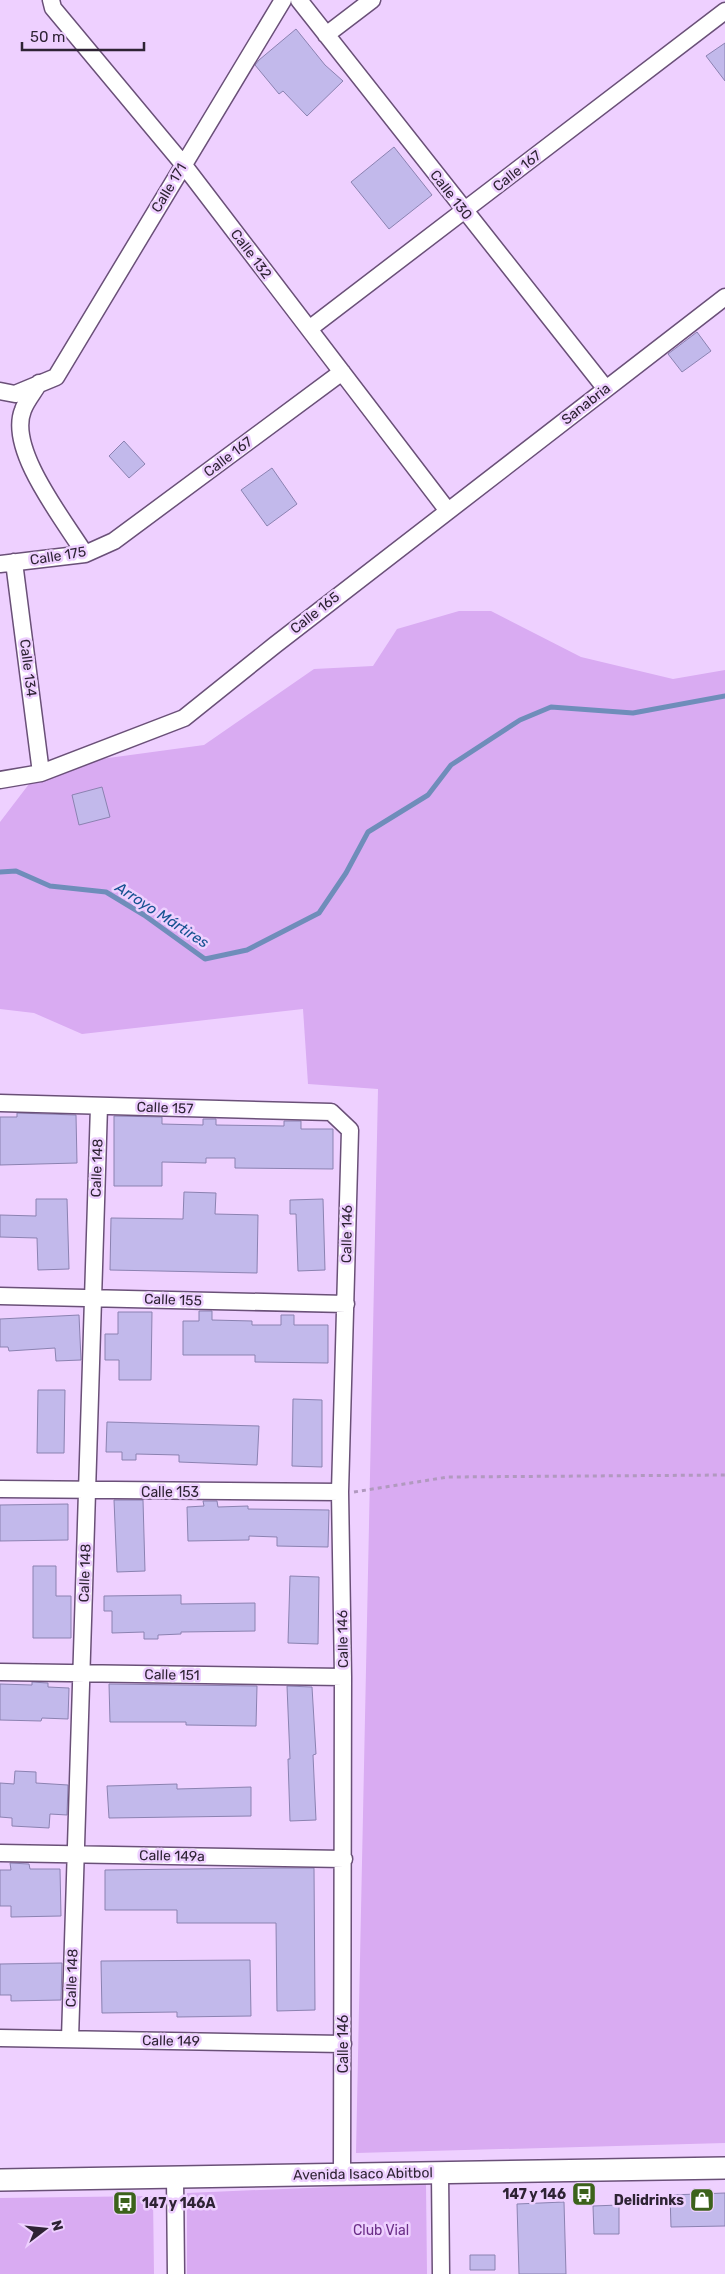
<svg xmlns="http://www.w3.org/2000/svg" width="725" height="2274" font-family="Rubik,sans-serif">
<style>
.green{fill:#d9abf2}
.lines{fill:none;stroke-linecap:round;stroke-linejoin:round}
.stream{stroke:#6f8dba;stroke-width:5}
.building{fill:#c2b9eb;stroke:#8b82b1}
.minor-casing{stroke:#6a5078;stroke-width:19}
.major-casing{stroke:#6a5078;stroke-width:24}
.path{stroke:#b199bf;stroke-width:3;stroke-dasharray:4 4;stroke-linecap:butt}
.minor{stroke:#fff;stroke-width:16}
.major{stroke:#fff;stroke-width:21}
.labels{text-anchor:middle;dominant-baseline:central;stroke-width:5;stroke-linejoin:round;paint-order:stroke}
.street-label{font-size:14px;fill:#2e2334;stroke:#eed0ff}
.poi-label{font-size:14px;font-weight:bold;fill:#2e2334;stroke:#eed0ff;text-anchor:end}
.park-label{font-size:14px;fill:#6b2e88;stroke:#eed0ff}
.water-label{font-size:15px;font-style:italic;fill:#155291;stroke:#eed0ff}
</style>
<rect width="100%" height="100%" fill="#eed0ff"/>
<path class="green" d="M459,611H491L581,657L673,679L725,670V2143L356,2153L378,1089L308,1084L303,1009L82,1034L34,1013L0,1009V822L42,767L204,745L314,669L373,666L397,629Z
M426,2183L427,2274H187V2193Z
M153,2196L154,2274H0V2198Z"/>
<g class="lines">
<path class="stream" d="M0,872L16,871L50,886L106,892L144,915L205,959L247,950L319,913L346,873L368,832L428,795L451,765L520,720L551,707L633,713L725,696"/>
</g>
<path class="building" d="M296,29L325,65L343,81L307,116L283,91L279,94L255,65L259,60Z
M725,43V81L706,56Z
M394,147L432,195L389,229L351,182Z
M697,332L711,351L682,372L668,354Z
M124,441L145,464L129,478L109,456Z
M272,468L297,504L267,526L241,490Z
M102,787L110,817L79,825L72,795Z
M17,1113L76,1115L77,1163L0,1165V1117H17Z
M114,1116L162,1117V1124L203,1125V1119H216V1125L284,1126V1121H301V1129H333V1169L235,1168V1158H206V1163L162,1162V1186H114Z
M184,1192L216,1193L215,1214L258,1215L257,1273L110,1270L111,1218L183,1219Z
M36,1199H67L69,1269L38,1270L37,1238L0,1237V1215L36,1216Z
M323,1199L325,1270L298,1271L296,1214H290V1200Z
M199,1311H212V1320L252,1321V1325H281V1315H294V1325H328V1363L255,1362V1355H183V1321H199Z
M118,1312H152L151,1380H119V1360H105V1334H118Z
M79,1315L81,1360L56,1361L55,1348L9,1351L8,1347H0V1319Z
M38,1390H65L64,1453H37Z
M293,1399L322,1400V1467L292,1466Z
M107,1422L259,1426L257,1465L179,1462V1455L136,1454V1460H122V1452H106Z
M114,1500H143L145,1571L117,1572Z
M203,1501H217L218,1507L248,1506V1509L329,1510L328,1547L277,1546V1537L249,1536V1540L188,1541L187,1507L204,1506Z
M68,1504V1540L0,1541V1505Z
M33,1566H56V1596H71V1638H33Z
M290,1576L319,1577L318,1644L288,1643Z
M181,1595V1604L255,1603V1631L181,1632V1634L158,1635V1639H144V1632L112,1633V1611H104V1596Z
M32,1682L48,1683V1687L69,1688L68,1719L42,1718L41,1721L0,1720V1684L32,1685Z
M109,1684L257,1686L256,1726L186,1725V1722H110Z
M287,1686L312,1687L316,1754L313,1755L316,1820L290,1821L288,1759H290Z
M15,1771L36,1772V1783L68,1785L67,1815L50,1814L49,1828L12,1826V1818L0,1817V1783L14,1784Z
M177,1784V1789L251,1787V1816L109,1818L107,1786Z
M10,1863L29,1864L30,1869H60L61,1916L11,1917V1906H0V1870H11Z
M275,1868H314L315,2010L277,2011L276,1923H177V1910H105V1870Z
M250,1960L251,2016L177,2017V2012L102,2013L101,1961Z
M62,1963L61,2000L11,2001V1995H0V1964Z
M725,2193V2226L671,2227L670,2195Z
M564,2202L566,2274H519L517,2204Z
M619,2205V2234H594L593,2206Z
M470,2255H495V2270H470Z"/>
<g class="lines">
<defs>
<path id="minor" d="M51,0L53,8L183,164L448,511
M299,0L606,389
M326,35L372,0
M309,329L725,11
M39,383C34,392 26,401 23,410C7,449 64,520 85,554
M0,391L15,394L56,377L283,0
M14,562L41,773
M0,564L85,554L114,541L342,372
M0,780L41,773L184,718L275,645L725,297
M0,1103L331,1112L350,1130L340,1492L343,1677L342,2175
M0,1296L346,1304
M0,1489L340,1492
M0,1672L343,1677
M0,1853L344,1859
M0,2038L343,2044
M70,2039L99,1106
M440,2173L441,2274
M175,2178L176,2274"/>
<path id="major" d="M0,2180L725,2168"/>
</defs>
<use href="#minor" class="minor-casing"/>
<use href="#major" class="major-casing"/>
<path class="path" d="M354,1492L448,1477L725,1475"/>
<use href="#minor" class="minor"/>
<use href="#major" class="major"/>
</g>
<defs>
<symbol id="bus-square" viewBox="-11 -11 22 22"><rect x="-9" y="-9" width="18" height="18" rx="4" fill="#3c621b" stroke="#eed0ff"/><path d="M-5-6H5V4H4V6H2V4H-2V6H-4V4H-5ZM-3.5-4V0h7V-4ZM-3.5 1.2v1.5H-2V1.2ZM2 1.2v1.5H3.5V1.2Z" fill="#fff"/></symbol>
<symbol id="shop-square" viewBox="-11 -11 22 22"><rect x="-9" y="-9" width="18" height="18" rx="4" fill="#3c621b" stroke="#eed0ff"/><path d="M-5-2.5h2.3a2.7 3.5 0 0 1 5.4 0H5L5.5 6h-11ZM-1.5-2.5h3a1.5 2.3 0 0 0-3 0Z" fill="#fff"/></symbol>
</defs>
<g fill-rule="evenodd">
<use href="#bus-square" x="570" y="2180" width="28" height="28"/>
<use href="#shop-square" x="688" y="2186" width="28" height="28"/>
<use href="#bus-square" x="111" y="2189" width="28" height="28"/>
</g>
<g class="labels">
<g class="street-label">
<text transform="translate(517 171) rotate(-38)">Calle 167</text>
<text transform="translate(169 188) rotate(-59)">Calle 171</text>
<text transform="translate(451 195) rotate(52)">Calle 130</text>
<text transform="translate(251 254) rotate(53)">Calle 132</text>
<text transform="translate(586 404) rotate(-38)">Sanabria</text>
<text transform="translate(228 457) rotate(-37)">Calle 167</text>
<text transform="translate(58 556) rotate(-9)">Calle 175</text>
<text transform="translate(315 613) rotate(-38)">Calle 165</text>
<text transform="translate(28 668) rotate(83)">Calle 134</text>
<text transform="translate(165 1108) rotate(2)">Calle 157</text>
<text transform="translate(97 1168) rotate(-88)">Calle 148</text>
<text transform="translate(347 1234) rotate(-89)">Calle 146</text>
<text transform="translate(173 1300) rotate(2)">Calle 155</text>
<text x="170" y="1492">Calle 153</text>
<text transform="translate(85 1573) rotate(-88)">Calle 148</text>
<text transform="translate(343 1639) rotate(-91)">Calle 146</text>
<text transform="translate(172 1675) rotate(1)">Calle 151</text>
<text transform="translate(172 1856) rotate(1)">Calle 149a</text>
<text transform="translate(72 1978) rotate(-88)">Calle 148</text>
<text transform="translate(171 2041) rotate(1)">Calle 149</text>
<text transform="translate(343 2044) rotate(-90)">Calle 146</text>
<text transform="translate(363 2174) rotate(-1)">Avenida Isaco Abitbol</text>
</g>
<g class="poi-label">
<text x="566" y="2194">147 y 146</text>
<text x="684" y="2200">Delidrinks</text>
<text x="142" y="2203" text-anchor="start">147 y 146A</text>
</g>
<g class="park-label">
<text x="381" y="2230">Club Vial</text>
</g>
<g class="water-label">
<text transform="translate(162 915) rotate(33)">Arroyo Mártires</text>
</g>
</g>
<g transform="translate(45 2229) rotate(74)" stroke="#eed0ff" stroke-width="4" paint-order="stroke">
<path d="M0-4L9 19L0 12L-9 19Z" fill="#2e2334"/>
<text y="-8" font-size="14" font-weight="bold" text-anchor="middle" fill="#2e2334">N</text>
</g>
<path d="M22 42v8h122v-8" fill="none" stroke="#2e2334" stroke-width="2.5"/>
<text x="30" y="42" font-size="15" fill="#2e2334" stroke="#eed0ff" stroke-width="4" paint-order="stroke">50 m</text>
</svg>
